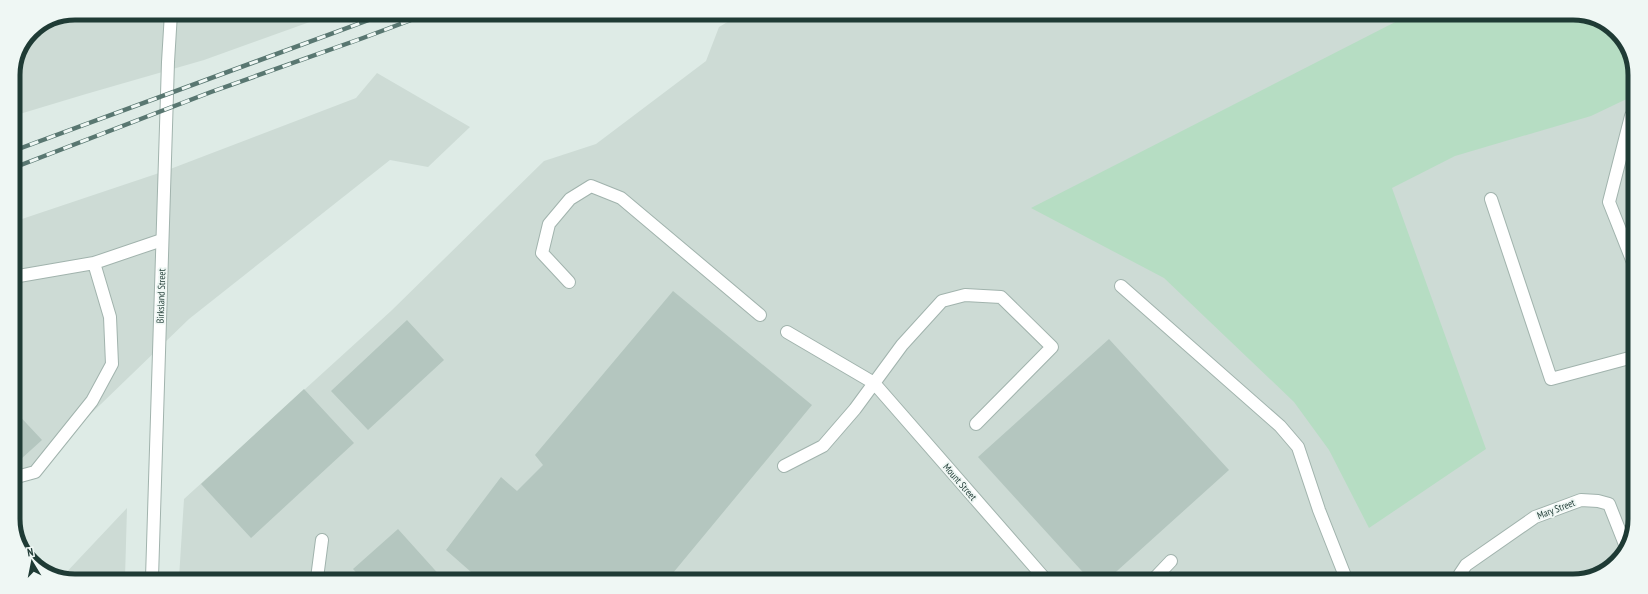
<svg xmlns="http://www.w3.org/2000/svg" width="1648" height="594" font-family="'PT Sans Narrow',sans-serif">
<style>
.built{fill:#cddbd5}
.green{fill:#b6ddc3}
.building{fill:#b4c6bf}
.lines{fill:none;stroke-linecap:round;stroke-linejoin:round}
.lane-casing{stroke:#a1b3ad;stroke-width:14}
.street-casing{stroke:#a1b3ad;stroke-width:14}
.lane{stroke:#fff;stroke-width:12}
.street{stroke:#fff;stroke-width:12}
.rail-casing{stroke:#597771;stroke-width:4.5}
.rail{stroke:#eff7f4;stroke-width:3;stroke-dasharray:9;stroke-linecap:butt}
.labels{text-anchor:middle;dominant-baseline:central;stroke-width:3.5;stroke-linejoin:round;paint-order:stroke}
.street-label{font-size:10px;fill:#1f3b35;stroke:#eff7f4}
.rim{fill:none;stroke:#1f3b35;stroke-width:5}
</style>
<rect width="100%" height="100%" fill="#deebe6"/>
<path class="built" d="M75,13L332,14L204,60L86,94L13,116V72L31,31Z
M741,14L1592,16L1622,37L1635,71L1632,538L1610,568L1573,581L179,578L184,499L391,311L544,161L596,144L706,61L719,27Z
M377,73L470,127L428,167L390,160L189,319L13,489V222L165,171L356,98Z
M127,508L125,578H61Z"/>
<path class="green" d="M1407,16H1592L1622,37L1635,71V95L1591,116L1455,156L1392,188L1486,449L1369,528L1329,450L1294,402L1164,278L1031,208Z"/>
<path class="building" d="M673,291L812,405L668,579H479L446,550L501,477L517,491L543,465L535,455Z
M407,320L444,360L368,430L331,391Z
M1109,339L1229,470L1107,580H1090L978,457Z
M304,389L354,443L251,538L201,484Z
M13,409L42,440L21,459L13,451Z
M398,529L443,579L361,578L353,569Z"/>
<g class="lines">
<defs>
<path id="lane" d="M1491,199L1551,379L1633,357
M1634,265L1609,202L1631,116L1635,115
M13,277L94,263
M569,282L542,253L549,224L570,199L591,186L621,198L760,315
M1121,286L1280,426L1298,447L1319,510L1347,581
M787,332L874,383L1046,580
M784,466L823,446L855,409L902,345L942,301L965,295L1001,297L1052,347L976,424
M13,478L35,472L92,401L112,364L110,317L94,263L162,240
M317,578L322,540
M1153,580L1171,561"/>
<path id="street" d="M152,578L168,62L171,13
M1460,581V574L1466,565L1535,517L1581,500L1598,501L1609,504L1626,547"/>
</defs>
<use href="#lane" class="lane-casing"/>
<use href="#street" class="street-casing"/>
<use href="#lane" class="lane"/>
<use href="#street" class="street"/>
<defs>
<path id="rail" d="M13,151L385,14
M13,168L211,92L363,38L427,14"/>
</defs>
<use href="#rail" class="rail-casing"/>
<use href="#rail" class="rail"/>
</g>
<g class="labels">
<g class="street-label">
<text transform="translate(161 296) rotate(-88)">Birksland Street</text>
<text transform="translate(960 482) rotate(49)">Mount Street</text>
<text transform="translate(1556 509) rotate(-21)">Mary Street</text>
</g>
</g>
<path d="M0 0H1648V594H0ZM75 20H1573A55 55 0 0 1 1628 75V519A55 55 0 0 1 1573 574H75A55 55 0 0 1 20 519V75A55 55 0 0 1 75 20Z" fill="#eff7f4" fill-rule="evenodd"/>
<path class="rim" d="M75 20H1573A55 55 0 0 1 1628 75V519A55 55 0 0 1 1573 574H75A55 55 0 0 1 20 519V75A55 55 0 0 1 75 20Z"/>
<g transform="translate(32 562) rotate(350)" stroke="#eff7f4" stroke-width="3" paint-order="stroke">
<path d="M0-3L7 15L0 10L-7 15Z" fill="#1f3b35"/>
<text y="-6" font-size="11" font-weight="bold" text-anchor="middle" fill="#1f3b35">N</text>
</g>
</svg>
